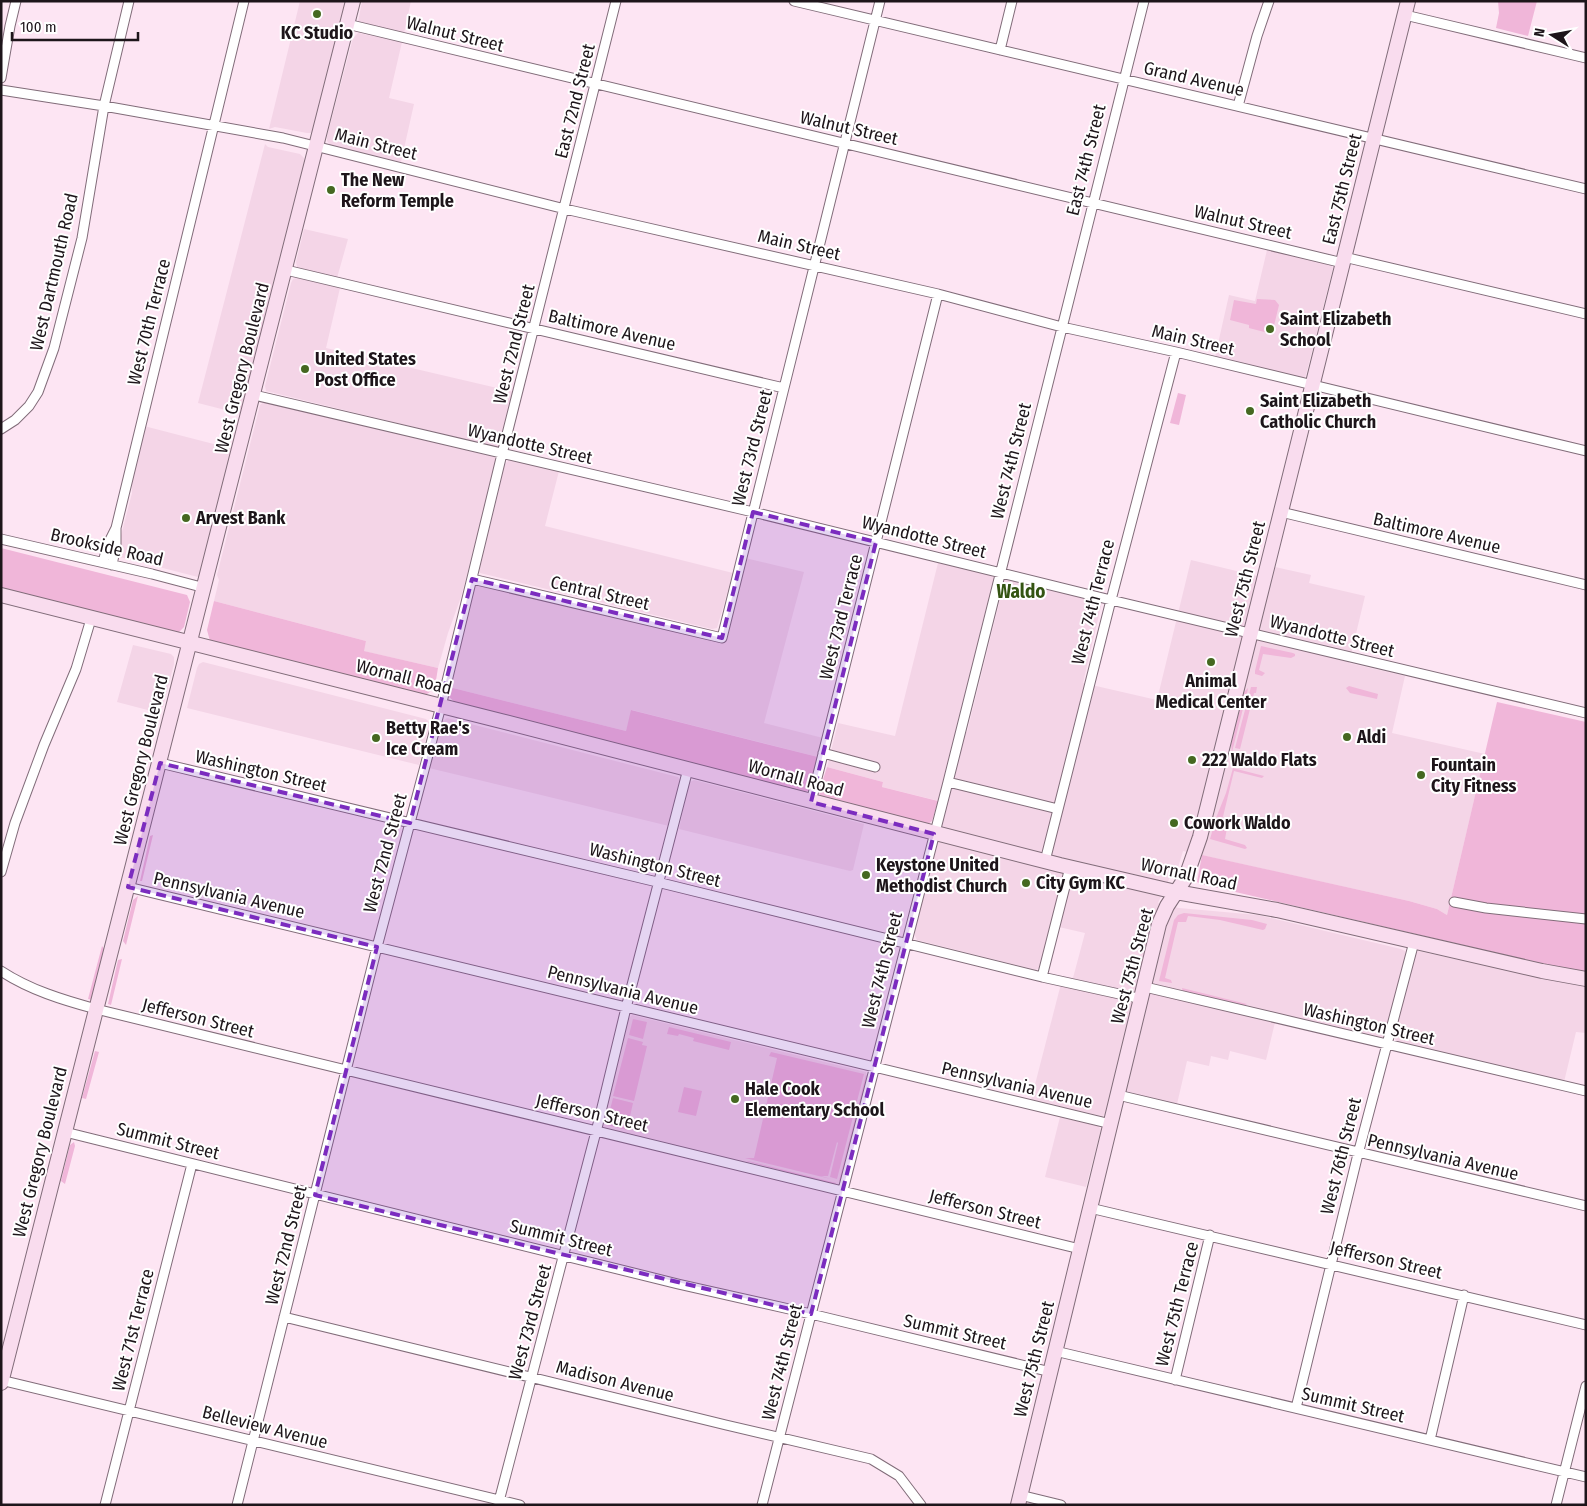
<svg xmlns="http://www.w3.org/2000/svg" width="1587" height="1506" font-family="'Fira Sans Condensed',sans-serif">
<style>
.built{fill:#f4d5e7}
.green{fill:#f0b6d9}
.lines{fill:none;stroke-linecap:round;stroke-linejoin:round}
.minor-casing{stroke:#816c79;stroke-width:11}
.secondary-casing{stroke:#816c79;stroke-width:16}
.minor{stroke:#fff;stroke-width:9}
.secondary{stroke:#f9dcee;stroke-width:14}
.marked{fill:#7b2cbf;fill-opacity:0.2;stroke:#7b2cbf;stroke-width:4;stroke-dasharray:10 6;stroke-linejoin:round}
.poi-dot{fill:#456821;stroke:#fff;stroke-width:2}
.labels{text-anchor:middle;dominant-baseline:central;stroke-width:4;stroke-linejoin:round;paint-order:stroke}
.poi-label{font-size:18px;font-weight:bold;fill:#1d151a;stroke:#fff;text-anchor:start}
.street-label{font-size:18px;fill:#1d151a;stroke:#fff}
.neighbourhood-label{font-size:19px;font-weight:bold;fill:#345412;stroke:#fff}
</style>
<rect width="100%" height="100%" fill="#fde5f3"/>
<path class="built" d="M300,1H346L313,129L311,133H307L275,127L269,129Z
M362,1H411L404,33L358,22Z
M358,33L402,42L389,98L414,104L401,162L331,146L327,141V136L353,38Z
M265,144L268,147L300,154L304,158L305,162L241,414L198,403Z
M304,229L348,239L337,278L297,267L296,262Z
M1267,250L1331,265L1333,268L1306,375L1304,378L1215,357L1229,295L1255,301Z
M297,278L340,288L326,348L514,392L500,444L496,447L266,391L265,386L291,283L293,279Z
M264,402L495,457L496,463L461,597L448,633L438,668L363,651L366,641L214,601L219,580L217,575L260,405Z
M144,426L233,449L201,574L198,577L120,557L118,555L117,551L132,493V474Z
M509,460L559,471L545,526L733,573L717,628L712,629L480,573L479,572L505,464Z
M745,558L804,572L764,723L823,738L818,757L632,710L626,731L449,687L474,587L477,583L724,642Z
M1191,560L1257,576L1275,567L1311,575L1309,583L1365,596L1349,663L1405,676L1392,733L1485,754L1447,915L1437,909L1409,901L1183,851L1177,871L1171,875L1158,903L1179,908L1258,915L1401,949L1405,951V956L1386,1033L1383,1037L1379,1038L1277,1014L1266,1060L1230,1051L1228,1060L1211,1056L1209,1066L1187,1061L1177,1104L1112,1089L1105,1115L1102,1116L1031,1100L1063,976L1073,978L1085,933L1050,925L1039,968L1036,970L917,940L915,936V930L947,803L882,787L883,782L827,767L838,723L895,736L938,563L991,575L994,578L956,729L967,732L1005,579L1102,602L1083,683L1157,700Z
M133,645L171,654L174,657V664L163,707H160L159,713L117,702Z
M203,662L426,719L429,722V726L419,765L187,708L197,668L199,664Z
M447,718L678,777L680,780L669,826L429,768L440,723Z
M694,780L864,824L853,870L850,871L679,829L688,787L690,782Z
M1418,951L1586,987V1033L1576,1032L1564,1082L1397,1043L1395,1039V1034L1415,955Z
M632,1015L866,1072L867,1076L841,1182L837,1185H833L603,1128V1122L629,1018Z
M1060,1117L1098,1126L1101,1129L1086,1187L1045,1177Z"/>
<path class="green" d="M1498,1H1537L1528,36L1496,28L1499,13Z
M1257,299L1275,300L1279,305L1272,334L1249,328V325L1230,320L1234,300L1256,304Z
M1178,393L1186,395L1179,425L1170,423Z
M1,548L187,595L190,602L184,627L179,632H176L1,588Z
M214,601L366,641L364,651L438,668C436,679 436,692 424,695L210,641L207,630Z
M1261,646L1293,653L1295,654V656L1291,658L1263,654L1259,670L1265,673L1262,676L1255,674V671Z
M1349,686L1378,694L1377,699L1350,693L1346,688Z
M449,687L626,731L631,710L818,757L809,791L804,792L456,703L449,697Z
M1251,687H1257L1256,693H1254L1240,749L1235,748Z
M1248,688V689L1232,752L1231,744L1244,692Z
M1497,702L1586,722V972L1557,967L1201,884L1197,882L1202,855L1409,901L1437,909L1447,915Z
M827,767L883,782L882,787L938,801L932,821L928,824L823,797L820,796L819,792Z
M1233,768L1264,776L1262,778L1234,771L1221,825L1227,828L1225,839L1245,845L1247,848L1245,849L1210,839L1216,818L1226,793Z
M153,835L142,881H140L150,836Z
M138,896L126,945L123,941L133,900Z
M1184,913L1252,920L1267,924L1265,929L1263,930L1220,920L1188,916L1186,922H1178L1165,978L1171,980L1172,983L1159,981L1174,920L1178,915Z
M102,946L105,950L92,1000L88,999Z
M122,959L111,1005L108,1004L118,960Z
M1182,988L1247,1004L1244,1006L1183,992Z
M633,1019L647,1022L643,1039L629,1035Z
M669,1027L731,1042L729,1050L693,1041L694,1038L679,1034L678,1036L667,1034Z
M628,1038L643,1042L642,1045L647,1046L634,1101L613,1096Z
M95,1051L99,1052L86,1099L82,1098Z
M771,1052L864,1074L837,1179L830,1177L838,1143L837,1142L828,1176H821L831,1179L745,1158H754L777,1058L769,1056Z
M866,1075L867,1076L842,1181H839Z
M684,1087L702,1091L696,1116L678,1112Z
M613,1098L633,1103L627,1130L606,1125Z
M74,1142L75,1146L65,1184L61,1181L70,1145Z
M746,1161H748L836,1183L835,1185H834Z"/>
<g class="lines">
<defs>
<path id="minor" d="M794,1L1586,189
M1405,15L1586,58
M347,24L1343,263
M1000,50L1012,1
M1,78L10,26L16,1
M1,90L104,106L283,138L565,209L938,294L1062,327L1176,352L1586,451
M1238,106L1257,36L1269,1
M1344,257L1586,314
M286,270L784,388
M254,395L753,512L1111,600L1586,713
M1,429L15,420L29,406L38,392L54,348L82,238L104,106L129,1
M1281,512L1586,585
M1,539L152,574L205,588
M103,562L108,544L116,528L244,1
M112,565L116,545V528
M472,579L722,638L880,1
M823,753L875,767
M160,763L653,881L1042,977L1142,999
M948,782L1058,809
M811,802L938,294
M1045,861L1111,600L1176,352
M1,872L15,823L44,745L76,669L91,619
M128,887L1111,1124
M1454,902L1486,908L1586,919
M1,971C30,990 63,1000 96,1009L1080,1249
M1042,977L1070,867
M1145,987L1586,1091
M1118,1095L1586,1206
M65,1132L678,1284L811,1314L1051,1372
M1090,1208L1586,1325
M284,1317L726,1425L871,1459L899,1476L921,1505
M1055,1351L1586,1477
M1,1380L520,1505
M1175,1380L1210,1235
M1296,1408L1358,1154L1414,942
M1430,1440L1464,1295
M1020,1495L1061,1505
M105,1505L192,1164
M237,1505L377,947L441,706L502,454L616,1
M498,1505L598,1124L626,1008L688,769
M762,1505L948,782L1144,1
M1556,1505L1586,1386"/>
<path id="secondary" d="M1,595L501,721L1060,865L1176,892L1277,910L1542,971L1586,979
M1,1383C116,922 239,463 353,1
M1018,1505L1159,924L1167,906L1186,877L1200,837L1408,1"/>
</defs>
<use href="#minor" class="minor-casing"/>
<use href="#secondary" class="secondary-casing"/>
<use href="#minor" class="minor"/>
<use href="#secondary" class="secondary"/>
</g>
<path class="marked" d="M753,512L876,542L811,802L934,834L811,1314L315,1195L377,947L128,887L160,763L410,823L472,579L722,638Z"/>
<g class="poi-dot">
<circle cx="317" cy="14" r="5"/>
<circle cx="331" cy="190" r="5"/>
<circle cx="1270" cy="329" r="5"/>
<circle cx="305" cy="369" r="5"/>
<circle cx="1250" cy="411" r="5"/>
<circle cx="186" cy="518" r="5"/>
<circle cx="1211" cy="662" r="5"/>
<circle cx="1347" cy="737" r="5"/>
<circle cx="376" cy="738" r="5"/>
<circle cx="1192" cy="760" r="5"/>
<circle cx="1421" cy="775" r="5"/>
<circle cx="1174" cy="823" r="5"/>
<circle cx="866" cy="875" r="5"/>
<circle cx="1026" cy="883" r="5"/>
<circle cx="735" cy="1099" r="5"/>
</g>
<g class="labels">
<g class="poi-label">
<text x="317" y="33" text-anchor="middle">KC Studio</text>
<text x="341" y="180">The New<tspan x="341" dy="21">Reform Temple</tspan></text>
<text x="1280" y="319">Saint Elizabeth<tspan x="1280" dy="21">School</tspan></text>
<text x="315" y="359">United States<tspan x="315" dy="21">Post Office</tspan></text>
<text x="1260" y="401">Saint Elizabeth<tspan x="1260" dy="21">Catholic Church</tspan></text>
<text x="196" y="518">Arvest Bank</text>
<text x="1211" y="681" text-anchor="middle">Animal<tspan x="1211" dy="21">Medical Center</tspan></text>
<text x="386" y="728">Betty Rae's<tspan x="386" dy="21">Ice Cream</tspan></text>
<text x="1357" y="737">Aldi</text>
<text x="1202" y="760">222 Waldo Flats</text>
<text x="1431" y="765">Fountain<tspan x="1431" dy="21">City Fitness</tspan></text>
<text x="1184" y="823">Cowork Waldo</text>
<text x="876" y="865">Keystone United<tspan x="876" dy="21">Methodist Church</tspan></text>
<text x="1036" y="883">City Gym KC</text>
<text x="745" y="1089">Hale Cook<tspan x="745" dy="21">Elementary School</tspan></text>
</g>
<g class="street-label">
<text transform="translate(455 34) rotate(14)">Walnut Street</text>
<text transform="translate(1194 79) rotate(13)">Grand Avenue</text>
<text transform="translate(575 101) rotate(-76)">East 72nd Street</text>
<text transform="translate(849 128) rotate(13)">Walnut Street</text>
<text transform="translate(376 144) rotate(14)">Main Street</text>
<text transform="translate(1086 160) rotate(-76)">East 74th Street</text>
<text transform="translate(1342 189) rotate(-76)">East 75th Street</text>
<text transform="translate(1243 222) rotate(13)">Walnut Street</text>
<text transform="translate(799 245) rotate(13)">Main Street</text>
<text transform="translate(54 272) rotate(-77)">West Dartmouth Road</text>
<text transform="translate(149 322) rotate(-76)">West 70th Terrace</text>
<text transform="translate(612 330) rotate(13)">Baltimore Avenue</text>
<text transform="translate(1193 340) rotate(13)">Main Street</text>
<text transform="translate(514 344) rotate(-76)">West 72nd Street</text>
<text transform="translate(242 368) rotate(-76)">West Gregory Boulevard</text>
<text transform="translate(530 444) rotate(13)">Wyandotte Street</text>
<text transform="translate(752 448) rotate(-76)">West 73rd Street</text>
<text transform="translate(1011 461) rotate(-76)">West 74th Street</text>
<text transform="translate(1437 533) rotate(13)">Baltimore Avenue</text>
<text transform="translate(924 537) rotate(14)">Wyandotte Street</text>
<text transform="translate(107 547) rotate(13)">Brookside Road</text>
<text transform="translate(1245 579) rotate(-76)">West 75th Street</text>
<text transform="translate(600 593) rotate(13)">Central Street</text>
<text transform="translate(1093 602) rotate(-76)">West 74th Terrace</text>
<text transform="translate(841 617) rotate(-76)">West 73rd Terrace</text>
<text transform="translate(1332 636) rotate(14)">Wyandotte Street</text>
<text transform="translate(404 677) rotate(14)">Wornall Road</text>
<text transform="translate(141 760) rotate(-76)">West Gregory Boulevard</text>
<text transform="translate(261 771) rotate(13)">Washington Street</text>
<text transform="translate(796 778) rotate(15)">Wornall Road</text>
<text transform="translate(385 853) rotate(-75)">West 72nd Street</text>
<text transform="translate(655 865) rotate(14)">Washington Street</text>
<text transform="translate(1189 874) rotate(12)">Wornall Road</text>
<text transform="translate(229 895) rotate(13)">Pennsylvania Avenue</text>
<text transform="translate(1132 966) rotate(-75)">West 75th Street</text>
<text transform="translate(882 970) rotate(-76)">West 74th Street</text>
<text transform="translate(623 990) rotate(14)">Pennsylvania Avenue</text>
<text transform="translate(198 1018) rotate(14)">Jefferson Street</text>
<text transform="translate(1369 1024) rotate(13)">Washington Street</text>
<text transform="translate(1017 1085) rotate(13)">Pennsylvania Avenue</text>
<text transform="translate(592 1113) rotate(13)">Jefferson Street</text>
<text transform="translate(168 1141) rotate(14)">Summit Street</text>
<text transform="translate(40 1152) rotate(-76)">West Gregory Boulevard</text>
<text transform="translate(1341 1156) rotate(-76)">West 76th Street</text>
<text transform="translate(1443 1157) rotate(13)">Pennsylvania Avenue</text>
<text transform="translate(985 1209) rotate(14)">Jefferson Street</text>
<text transform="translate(561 1238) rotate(14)">Summit Street</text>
<text transform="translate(286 1245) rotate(-76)">West 72nd Street</text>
<text transform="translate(1386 1260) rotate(13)">Jefferson Street</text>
<text transform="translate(1177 1304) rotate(-76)">West 75th Terrace</text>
<text transform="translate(530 1322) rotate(-75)">West 73rd Street</text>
<text transform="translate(133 1330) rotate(-76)">West 71st Terrace</text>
<text transform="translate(955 1332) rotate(13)">Summit Street</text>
<text transform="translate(1034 1359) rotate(-76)">West 75th Street</text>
<text transform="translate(782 1362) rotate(-76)">West 74th Street</text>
<text transform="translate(615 1381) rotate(14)">Madison Avenue</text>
<text transform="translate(1353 1405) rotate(13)">Summit Street</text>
<text transform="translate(265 1427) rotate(14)">Belleview Avenue</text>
</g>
<g class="neighbourhood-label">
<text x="1021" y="591">Waldo</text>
</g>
</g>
<rect width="1587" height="1506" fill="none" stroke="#1d151a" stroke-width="5"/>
<g transform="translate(1552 35) rotate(281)" stroke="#ffffff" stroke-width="4" paint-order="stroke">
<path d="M0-4L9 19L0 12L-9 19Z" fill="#1d151a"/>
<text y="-8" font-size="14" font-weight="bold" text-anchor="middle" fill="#1d151a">N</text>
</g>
<path d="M12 32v8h126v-8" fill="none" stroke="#1d151a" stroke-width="2.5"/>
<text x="20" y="32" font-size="15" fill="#1d151a" stroke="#ffffff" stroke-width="4" paint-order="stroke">100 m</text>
</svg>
